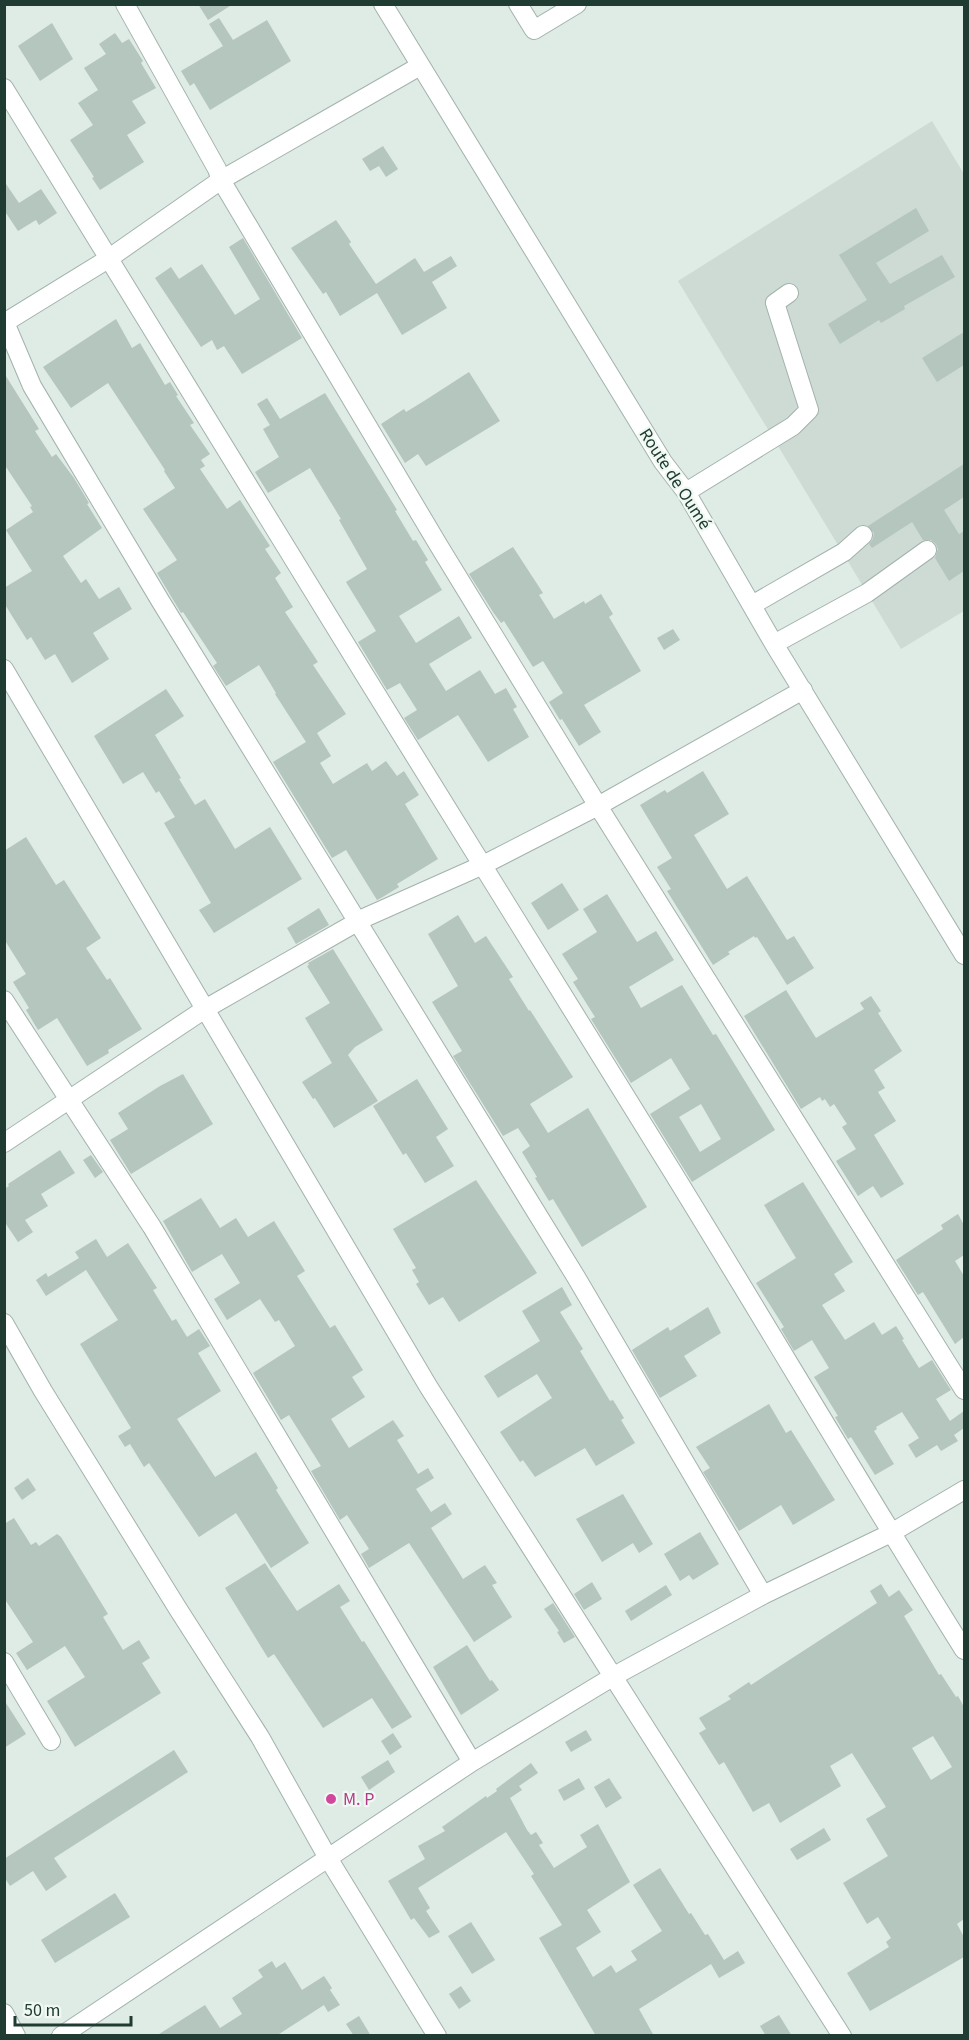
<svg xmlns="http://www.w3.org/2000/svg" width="969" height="2040" font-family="'Source Sans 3',sans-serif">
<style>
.built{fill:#cddbd4}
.building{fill:#b4c6be;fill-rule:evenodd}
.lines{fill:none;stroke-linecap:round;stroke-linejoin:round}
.minor-casing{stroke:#a2b3ac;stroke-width:20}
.minor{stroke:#fff;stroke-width:18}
.hotel-dot{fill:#d1479c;stroke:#f0f8f3;stroke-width:2}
.labels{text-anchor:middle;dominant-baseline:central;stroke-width:4.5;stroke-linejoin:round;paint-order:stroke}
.street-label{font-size:18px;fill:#203c32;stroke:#f0f8f3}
.hotel-label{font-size:18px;fill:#b23c85;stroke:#f0f8f3;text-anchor:start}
</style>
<rect width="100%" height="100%" fill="#dfebe5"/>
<path class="built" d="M932,121L964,174V611L901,649L678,281Z"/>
<path class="building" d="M198,4H233L208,20Z
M219,18L233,40L267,20L291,61L210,110L194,83L190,86L181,71L223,46L209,24Z
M52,23L73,59L40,81L18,46Z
M115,33L122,43L129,39L143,61L141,63L156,88L132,101L146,123L127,135L144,162L100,190L92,178L94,177L70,140L93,125L78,103L98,90L84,68L106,54L99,44Z
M383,146L398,169L386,177L379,166L370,171L362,159Z
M4,181L19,203L41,189L57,213L39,225L36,220L18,231L4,210Z
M916,208L929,231L876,263L890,284L942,255L955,277L904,306L905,309L881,323L879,320L840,344L828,324L867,300L839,255Z
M336,220L351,242L349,244L376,284L415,258L424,272L451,256L457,266L432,282L447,308L402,335L377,293L340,316L326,292L323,294L291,248Z
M243,238L302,338L242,374L224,346L217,350L212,340L201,347L155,278L171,267L179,279L202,264L235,315L260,299L229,247Z
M116,319L132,348L140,343L165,385L170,382L178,395L176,396L194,423L190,425L210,454L201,460L205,466L200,469L227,509L240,500L270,546L265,549L281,573L275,578L293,607L285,612L318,662L313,665L346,714L317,733L331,756L320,763L333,784L367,763L372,771L386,761L397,776L404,771L419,795L405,804L438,859L397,884L399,887L381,898L377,900L346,850L332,858L273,762L306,742L275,694L276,693L259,665L226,686L213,666L217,663L183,612L181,613L157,573L177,560L143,509L175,488L164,471L165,470L108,383L71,408L43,367Z
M964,332V365L937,382L922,358Z
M469,372L500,421L426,466L418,454L405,463L381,424L404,409L406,412L424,401Z
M4,373L39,429L35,431L52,457L56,454L74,478L89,503L87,504L102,528L63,556L81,583L86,579L99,599L119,587L132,609L93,633L109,659L72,683L55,654L45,660L31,637L27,640L4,603V588L32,571L6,530L33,512L30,507L32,506L4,464Z
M325,393L397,510L395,511L413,541L416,540L428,560L425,562L442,590L399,616L416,643L459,616L472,638L429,664L446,691L480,670L495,694L506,688L517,707L513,709L529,737L488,762L458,715L418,740L404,718L417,710L400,683L387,690L358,642L376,631L346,582L367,569L339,520L341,519L310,468L268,493L255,472L279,457L263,429L270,425L257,404L267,398L280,419Z
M964,464V497L944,510L959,534L964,531V571L949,581L935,558L938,549L936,544L931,540H923L912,522L872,548L869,544L873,539L874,533L868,526Z
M513,547L543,593L539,595L554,619L584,601L585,604L601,594L613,614L609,617L641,671L584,705L601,732L579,746L562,719L560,720L549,702L563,693L543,661L533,667L504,621L501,623L493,612L469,574Z
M673,629L680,640L664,650L657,638Z
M166,689L184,716L155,735L181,778L179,779L195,805L205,799L235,849L270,827L302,879L214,933L199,910L211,903L164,823L175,817L159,791L156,793L143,772L123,784L94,736Z
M703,771L729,814L694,835L727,889L747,876L787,940L794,936L814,968L787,985L757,937L755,938L754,936L728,952L730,954L713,965L667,891L671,889L657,867L672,858L640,805L665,790L667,793Z
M26,837L56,885L64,880L101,938L86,948L107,980L110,978L142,1029L108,1050L109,1053L87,1066L57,1018L38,1030L26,1010L29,1008L13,982L26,974L4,939V851Z
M562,883L579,910L548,930L531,903Z
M607,894L637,942L656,931L674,960L629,987L641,1008L682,985L713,1035L716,1034L775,1130L692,1182L650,1114L690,1089L671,1058L631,1083L591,1019L595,1017L573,982L578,979L562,954L597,932L583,909ZM701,1104L721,1139L700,1152L679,1117Z
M319,908L329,925L296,944L287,928Z
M458,915L475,943L486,936L513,977L509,979L529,1011L530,1010L573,1077L530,1104L548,1133L588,1108L647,1207L582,1247L553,1199L549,1201L535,1178L537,1177L522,1152L530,1146L518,1128L503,1136L453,1056L462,1051L432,1002L458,986L428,934Z
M333,949L383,1030L355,1047L348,1055L378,1101L334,1128L315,1098L313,1099L302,1082L332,1063L305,1018L330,1003L307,966L309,965L308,963Z
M786,990L816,1038L864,1009L860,1003L871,996L881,1011L878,1013L902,1051L874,1070L885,1088L878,1092L896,1121L874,1135L904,1184L881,1198L873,1186L858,1196L836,1161L856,1149L842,1127L847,1124L834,1104L830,1107L825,1099L822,1101L820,1097L801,1109L744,1016Z
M183,1074L213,1124L131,1174L110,1140L128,1129L118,1113L160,1086Z
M417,1079L448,1129L436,1137L454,1166L425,1183L406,1153L403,1155L373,1106Z
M60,1150L75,1173L41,1194L48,1206L25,1220L33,1232L18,1242L4,1221V1189L9,1186L8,1184Z
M91,1155L103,1172L95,1178L83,1160Z
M476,1180L537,1273L459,1322L443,1297L429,1305L416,1284L419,1282L412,1270L416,1268L393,1229Z
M803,1182L853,1262L834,1274L845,1291L822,1305L845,1340L874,1322L882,1335L896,1326L904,1339L902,1340L919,1368L932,1360L951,1390L936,1399L950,1421L964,1411V1428L954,1435L958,1441L941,1451L937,1445L916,1458L908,1445L919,1438L902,1412L876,1427L877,1429L874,1431L894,1464L875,1475L851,1437L848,1439L835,1417L838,1416L814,1377L829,1368L812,1340L794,1351L781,1329L784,1327L756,1283L796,1258L764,1205Z
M201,1198L220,1228L236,1218L248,1237L274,1221L305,1271L297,1276L330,1328L335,1325L363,1370L352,1377L365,1397L331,1419L349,1448L393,1420L404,1436L397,1440L418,1474L428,1468L434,1478L416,1489L431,1512L445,1503L452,1514L431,1528L463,1579L485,1565L497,1583L492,1585L512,1617L474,1642L409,1543L369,1568L361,1554L369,1549L347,1515L340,1520L311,1471L321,1466L289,1415L281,1420L253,1373L295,1346L279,1320L275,1322L260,1299L227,1320L214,1299L240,1283L222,1254L192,1272L163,1221Z
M958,1214L964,1225V1255L955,1261L964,1276V1337L955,1344L923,1292L918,1295L896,1260L943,1229L941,1225Z
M96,1239L107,1257L128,1243L157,1288L153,1290L172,1321L176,1319L187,1337L199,1329L210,1346L198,1353L221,1391L177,1419L215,1477L256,1452L278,1488L276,1490L309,1543L271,1568L236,1513L199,1537L149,1463L144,1467L130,1444L125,1447L118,1436L131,1428L80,1344L118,1320L86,1270L46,1296L36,1280L46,1273L48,1277L79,1258L75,1252Z
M562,1287L572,1305L560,1312L583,1349L580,1351L610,1401L613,1400L624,1418L621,1420L635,1443L596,1466L585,1448L535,1477L523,1460L520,1462L500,1432L552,1398L537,1374L498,1398L484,1376L540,1341L522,1311Z
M708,1307L721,1333L684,1356L697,1376L660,1398L632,1350L668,1327L670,1331Z
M769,1404L786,1433L791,1430L835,1500L793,1525L781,1505L739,1531L703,1472L710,1468L696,1447Z
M28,1478L36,1490L22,1500L14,1488Z
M623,1494L653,1544L639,1553L633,1543L602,1562L576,1519Z
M14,1518L31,1545L36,1542L39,1546L57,1534L61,1537L108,1614L103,1617L123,1650L139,1640L150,1658L142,1663L161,1693L75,1747L47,1701L85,1677L65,1646L27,1670L16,1653L33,1642L4,1598V1524Z
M700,1532L719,1564L693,1580L689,1575L680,1581L664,1554Z
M265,1563L297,1611L339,1584L350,1601L340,1607L362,1642L364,1641L412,1717L392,1729L372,1698L323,1728L274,1654L268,1658L225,1588Z
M592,1582L602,1599L584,1610L574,1594Z
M881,1584L889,1597L899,1590L913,1610L904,1616L939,1675L941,1674L956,1697L958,1696L964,1707V1919L957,1924L964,1937V1957L870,2011L847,1973L889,1947L886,1942L891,1938L878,1917L867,1924L843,1883L888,1856L866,1819L886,1807L852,1753L830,1766L841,1786L780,1823L769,1803L753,1812L724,1762L719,1765L699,1733L706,1729L699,1718L731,1699L728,1696L749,1682L751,1685L877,1603L870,1591ZM933,1736L952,1767L931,1780L912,1748Z
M666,1585L672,1595L631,1621L625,1611Z
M553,1603L575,1637L564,1643L557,1632L559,1631L544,1609Z
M467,1645L490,1681L492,1680L499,1690L461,1715L433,1667Z
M4,1700L26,1734L4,1748Z
M586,1730L592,1740L571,1752L565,1742Z
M393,1733L402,1747L390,1755L381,1741Z
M174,1750L188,1772L54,1858L67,1877L46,1891L33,1871L10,1886L4,1877V1859Z
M388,1760L395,1772L369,1790L361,1777Z
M531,1763L538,1773L519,1786L522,1790L510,1798L527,1830L531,1835L536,1832L543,1843L539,1845L554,1868L587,1847L580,1835L598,1824L630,1882L587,1910L601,1932L576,1948L593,1977L611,1965L616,1973L637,1960L631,1951L662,1931L633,1885L660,1868L689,1914L691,1913L705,1935L708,1934L724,1960L738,1951L745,1963L719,1978L711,1964L639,2009L654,2036H596L539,1938L562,1925L531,1876L534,1874L506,1832L418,1888L430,1908L426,1911L440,1932L429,1938L414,1918L411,1920L388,1881L425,1859L418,1846L445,1831L442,1827L486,1796L487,1798L497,1791L496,1789Z
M579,1778L585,1789L564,1801L558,1790Z
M609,1778L622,1798L606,1808L594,1787Z
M824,1828L831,1840L797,1860L790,1849Z
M115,1893L130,1917L55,1963L41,1940Z
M471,1922L495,1960L472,1974L448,1936Z
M272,1961L276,1968L285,1962L302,1990L324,1976L332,1988L330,1990L340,2005L328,2012L324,2005L276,2036H156L205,2005L220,2028L242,2014L232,1998L263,1977L258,1970Z
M461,1986L471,2001L459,2009L449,1994Z
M779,2015L792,2036H766L760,2026Z
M359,2016L371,2036H354L346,2024Z"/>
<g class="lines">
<defs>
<path id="minor" d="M125,4L217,169L221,180L439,546L598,806L964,1390
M383,4L663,462L686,492L774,644L964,955
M518,4L534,30L577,4
M4,88C224,451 449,810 672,1171C770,1330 865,1492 964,1650
M4,320L32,386L161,602L576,1277L763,1595
M4,323L108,259L221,180L420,66
M686,492L793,426L809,410L775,303L789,293
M752,605L844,552L863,535
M774,644L867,593L927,550
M4,669L428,1386L842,2036
M4,1000L152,1227L472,1762
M4,1143L205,1009L364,918L483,865L598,806L803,690
M4,1323L43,1391L178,1609L260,1737L328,1858L437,2036
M4,1662L51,1741
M4,2013L16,2036
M61,2036L472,1762L614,1676L763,1595L891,1533L964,1490"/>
</defs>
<use href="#minor" class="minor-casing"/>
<use href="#minor" class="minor"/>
</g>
<circle class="hotel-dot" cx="331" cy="1799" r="6"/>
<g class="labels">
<g class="street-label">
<text transform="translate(675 479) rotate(57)">Route de Oumé</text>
</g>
<g class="hotel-label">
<text x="343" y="1799">M. P</text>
</g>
</g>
<rect width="969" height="2040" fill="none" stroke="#203c32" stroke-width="12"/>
<path d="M15 2016v9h116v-9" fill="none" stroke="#203c32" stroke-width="3"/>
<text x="24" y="2016" font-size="18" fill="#203c32" stroke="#f0f8f3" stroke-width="4.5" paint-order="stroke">50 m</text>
</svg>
